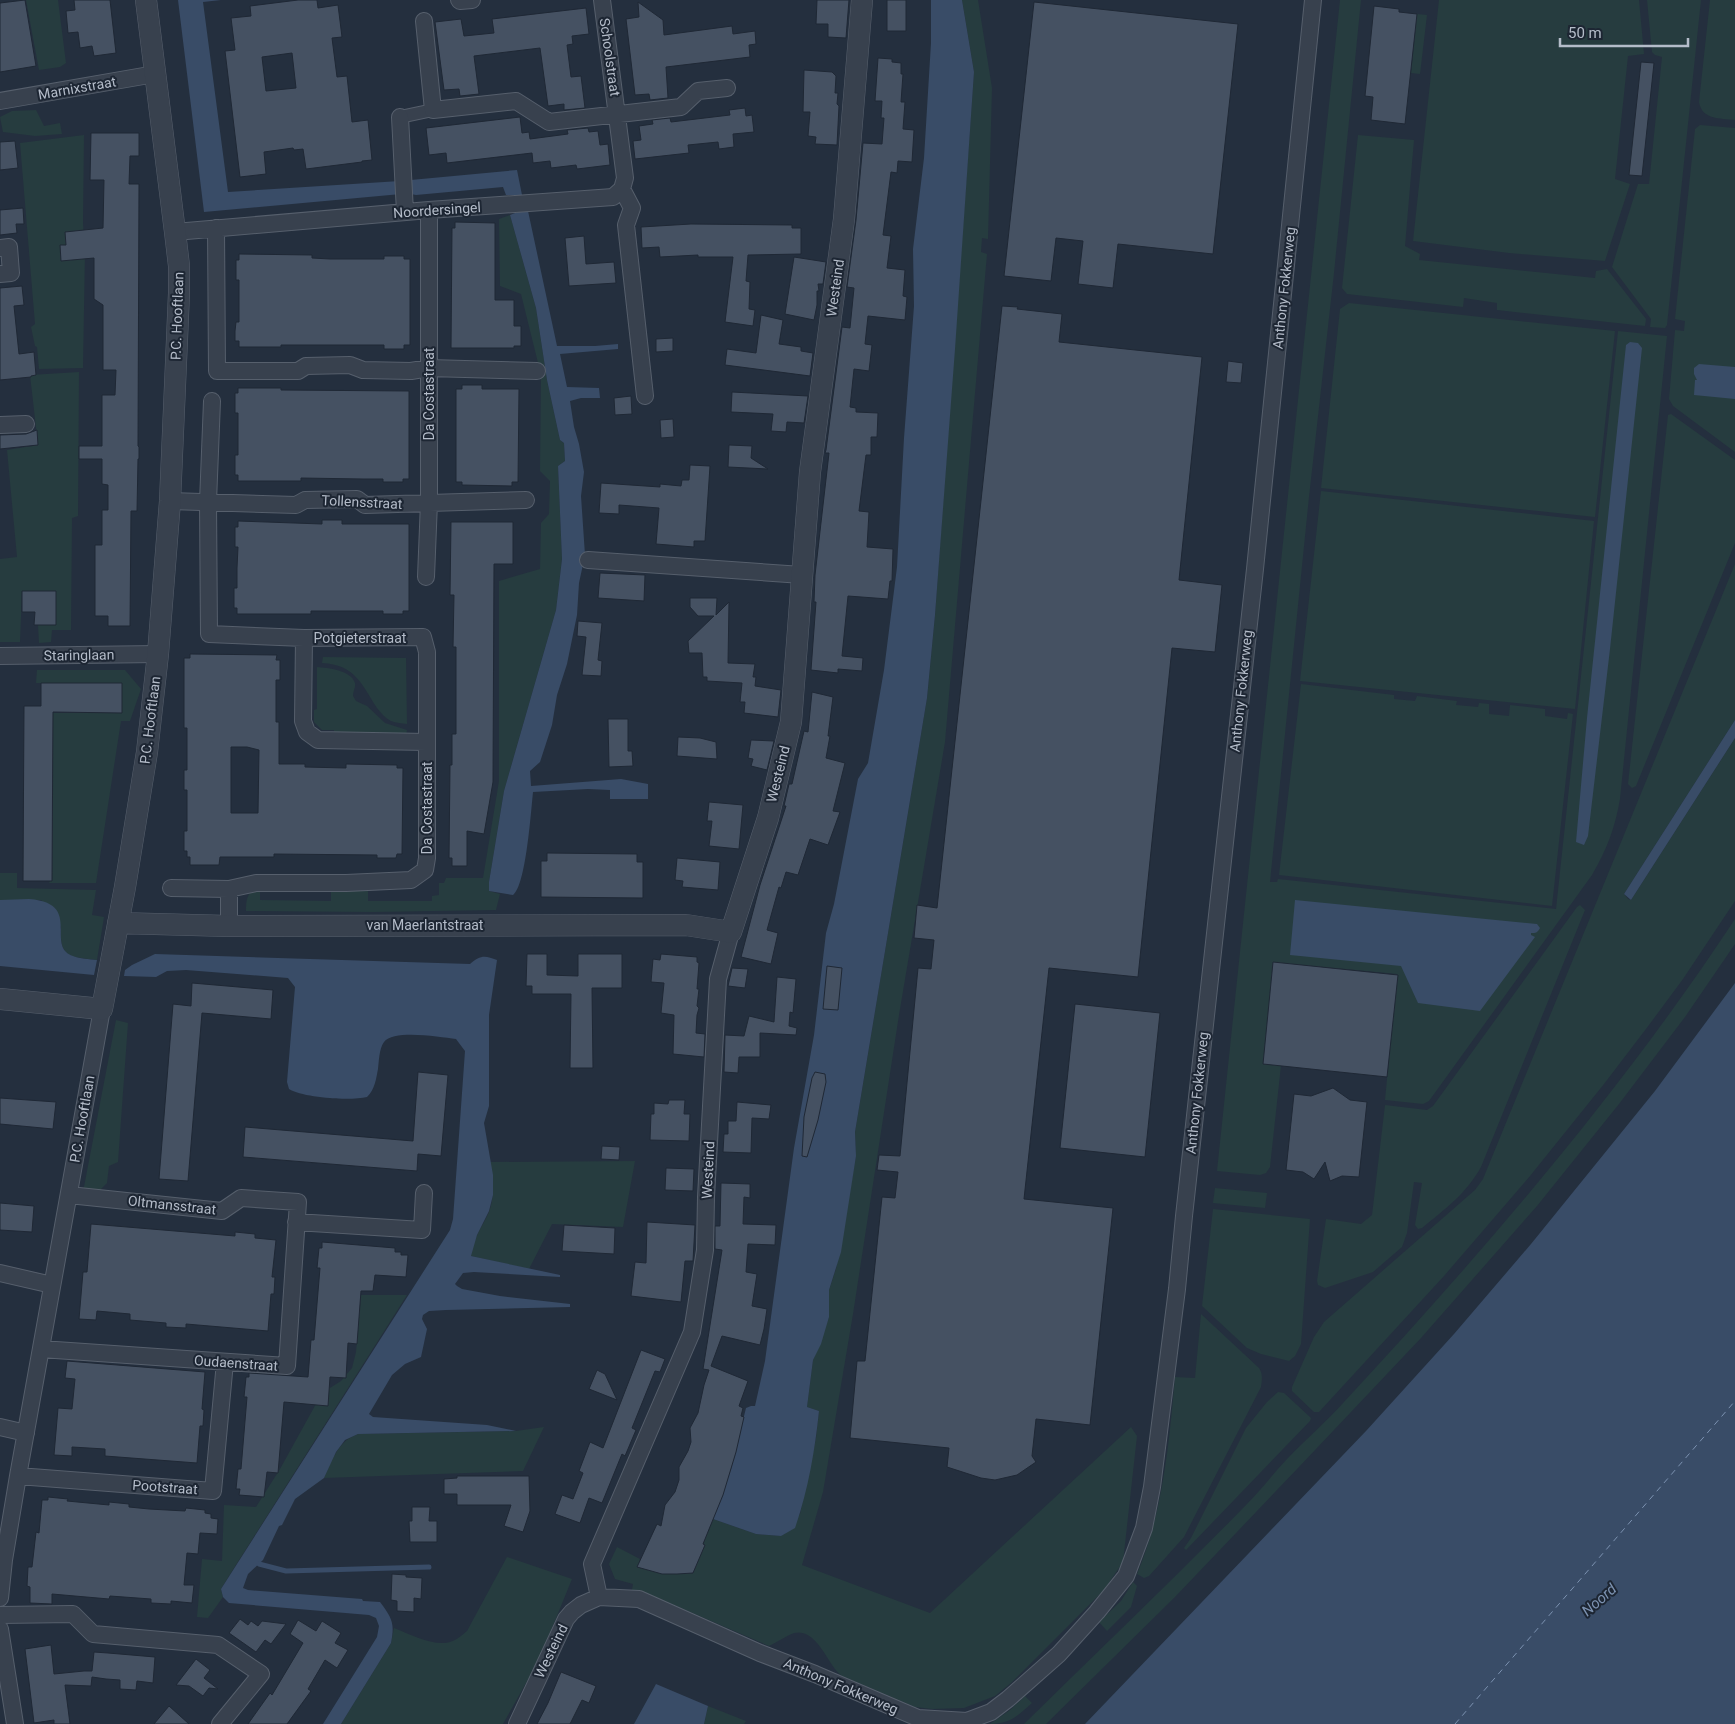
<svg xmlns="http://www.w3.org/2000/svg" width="1735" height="1724" font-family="Roboto,sans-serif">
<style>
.green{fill:#263c3f}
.water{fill:#394c67}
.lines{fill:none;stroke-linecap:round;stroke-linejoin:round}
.stream{stroke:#394c67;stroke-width:5}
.ferry{stroke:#7c92b1;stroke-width:1;stroke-dasharray:6 5;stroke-linecap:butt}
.building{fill:#455162;stroke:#1f2835;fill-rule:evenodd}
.pedestrian-casing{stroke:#565f6c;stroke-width:14}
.minor-casing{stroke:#565f6c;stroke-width:18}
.tertiary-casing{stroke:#565f6c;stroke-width:22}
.pedestrian{stroke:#38414e;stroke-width:12}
.minor{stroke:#38414e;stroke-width:16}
.tertiary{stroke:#38414e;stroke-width:21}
.labels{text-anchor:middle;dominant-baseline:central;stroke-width:4;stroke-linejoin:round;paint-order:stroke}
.street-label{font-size:14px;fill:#b4bcc9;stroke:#1d2633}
.water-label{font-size:15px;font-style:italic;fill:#7c92b1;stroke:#1d2633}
</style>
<rect width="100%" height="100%" fill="#242f3e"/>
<path class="green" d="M26,0H58L66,63L60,67L39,70Z
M962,0H978L992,88L988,239L982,238L981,252L987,254L945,742L899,1015L853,1314L823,1492L802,1565L930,1613L1131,1427L1137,1436L1123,1562L1104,1590L1011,1683L995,1696L964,1708L932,1709L915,1707L842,1676C828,1666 817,1627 794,1633C786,1636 777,1642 769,1646L653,1596L632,1590L633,1584L615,1579L609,1564L617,1547L640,1559L638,1567L668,1574L693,1573L705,1545L703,1544L713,1519L756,1534L781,1536L800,1514L816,1438L819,1411L807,1407L813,1360L829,1317V1290L836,1269L856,1156L855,1132L927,698L935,615L974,72Z
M1340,0H1361L1334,273L1309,497L1270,882H1277L1278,879L1556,909L1618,331L1667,336L1620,799C1615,828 1607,849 1592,875L1429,1101L1423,1104L1385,1100L1397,974L1292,964L1270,1167L1266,1173L1260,1175L1217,1171Z
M1439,0H1639L1644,54L1628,56L1615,179L1630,184L1605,261L1509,253L1413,241Z
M1647,0H1701L1667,325L1665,328L1650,327L1651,319L1612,267L1638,184H1649L1662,57L1655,55L1652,52Z
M1710,0H1735V120C1720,118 1702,120 1699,102Z
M1417,14L1427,15L1420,74L1411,73Z
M36,110L44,126L60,123L62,134L35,136L3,132L0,117L12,111Z
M1700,125L1735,128V452L1673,406L1669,399L1675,330L1684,331L1685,321L1675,319L1695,129Z
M84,135L83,223L85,251L83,368L39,369L37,347L35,346L31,327L35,324L20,143Z
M1358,135L1414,140L1405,246L1420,254L1419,260L1595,278L1596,271L1607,269L1646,319L1645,326L1497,310V303L1464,298L1463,307L1347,294L1342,288Z
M510,215L536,308L547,380L560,440L564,443L565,461L558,466L562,559L556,610L504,791L489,882V891L500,894L496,910L373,912L246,911C246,899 247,891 260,887V900L331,901V888H368V901H432V896L439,895V883H444L446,878H483L499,781V581L540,569L541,523L549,514L550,481L540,471L541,375L521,294L500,286L499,219Z
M1349,303L1615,331L1595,517L1321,488L1340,309Z
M79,372L78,516L72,518L71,630H52L51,642L39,643L38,625H56V591H22L20,642H0V559L17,557L7,450L38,445L30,375Z
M1671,414L1735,460V543L1636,786L1632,788L1628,784L1668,415Z
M1321,491L1594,521L1575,709L1300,681Z
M1735,564V720L1624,894L1628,899L1631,900L1735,738V901L1683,979L1649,1025L1604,1084L1530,1176L1444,1276L1319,1412H1314L1292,1391V1387L1314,1337L1324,1322L1475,1190L1483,1179Z
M323,657L406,658L407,724C402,723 396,723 391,721C385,718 381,713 377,708C361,683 355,665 322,663Z
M317,667C328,668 351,670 355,683C356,687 353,691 353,696L356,701L367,706L385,723L407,730L406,735L334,734V730H322L314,722V710L317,709Z
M37,670H125L141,689L130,721H121L96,883H49L50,881L52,880L53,713H121L122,683H36Z
M1301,684L1394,695V699L1415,701L1417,696L1457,701L1456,705L1478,707L1479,703L1489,704V714L1509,716L1510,705L1545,709V716L1567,719L1568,713L1573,714L1552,906L1279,875Z
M0,873H17V888L96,890L92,915L104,917L97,960C70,957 59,958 61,927L41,900H0Z
M1580,905L1585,910L1481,1167C1466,1194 1445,1209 1422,1228L1418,1229L1415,1225L1422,1183L1414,1182L1407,1233L1402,1247L1373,1272L1325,1288L1318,1285L1317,1281L1326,1219L1361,1224L1372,1215L1385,1105L1427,1110L1433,1106L1577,907Z
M1735,919V944L1685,1017L1619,1104L1537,1206L1421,1338L1298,1468L1175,1597L1046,1724H1024C1098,1651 1174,1579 1247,1504C1261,1490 1273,1474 1287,1459C1305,1440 1326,1422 1344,1402C1485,1250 1621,1092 1735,919Z
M116,1020L128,1023L118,1162L109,1166L107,1183L97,1193L83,1192Z
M635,1161L623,1227L552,1224L529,1269L471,1256C471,1241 483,1226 489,1212C495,1196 493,1178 490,1162Z
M1215,1188L1267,1193L1265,1208L1213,1203Z
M1213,1209L1310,1219L1301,1344L1295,1356L1289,1361L1261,1354L1247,1348L1202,1306Z
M361,1295H407L227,1579L221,1589L223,1597L208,1618L197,1617L202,1559L222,1561L224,1505L256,1507L280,1469L322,1393L341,1381L352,1368L356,1352Z
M1201,1314L1259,1368C1263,1374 1262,1379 1261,1387L1184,1537L1149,1576L1144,1578L1137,1574C1163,1512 1169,1444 1175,1377L1195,1378Z
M1278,1392L1284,1393L1311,1418L1310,1421L1186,1550L1184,1548L1191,1538L1246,1428L1267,1402Z
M544,1427L523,1471L324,1478C332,1460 338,1441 358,1434L516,1431Z
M507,1557L572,1579L539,1660L503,1724H341L391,1643L394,1628C409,1634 435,1647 450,1642C457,1640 462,1635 467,1631Z
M1133,1582L1137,1586L1131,1607L1107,1631L1099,1622L1121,1601Z
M1025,1696L1032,1703C1017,1716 1011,1724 990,1724L1010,1710Z
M708,1706L746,1721L744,1724H704Z"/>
<path class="water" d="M178,0H221L203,2L228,192L400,181L517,170L522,195H506L503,187L416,195L411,194H401L204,212Z
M931,0H962L974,72L955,349L935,615L927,698L855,1132L856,1156L841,1252L829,1290V1317L821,1344L813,1360L807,1407L819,1411C815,1450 808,1491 795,1528L781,1536L756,1534L713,1519L731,1469L746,1408L751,1406H755L765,1361L794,1148L814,1035L826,933L834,904L858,779L868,763L884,670L897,567L904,438L914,306L913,249L924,158L931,43Z
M520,211H528L557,346H595L618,344V349L560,354L567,387L599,388L600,398H581L570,401L574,427L579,444L584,472L581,496L585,555L579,583L577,615L567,664L557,695L552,725L540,762L530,771L531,786L621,779L648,784V799H610V790L588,789L533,792C531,811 526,886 513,895L489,891V882L504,791L556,610L562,559L558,466L565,461L564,443L560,440L547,380L536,308L510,215Z
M1630,342L1638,343L1642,348L1610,649L1588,836L1584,845L1576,842L1587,718L1626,345Z
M1699,364L1735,367V399L1694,395L1695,380H1697L1694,374V368Z
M1735,720V738L1631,900L1624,894Z
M29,899C84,903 44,946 73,956C80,959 89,959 97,960L94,975L0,966V900Z
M1295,900L1537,924L1540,928C1537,933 1536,933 1531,933V935L1535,937L1480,1011L1418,1003L1401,966L1290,955Z
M155,954L470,964C480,955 485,955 497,960L489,1015V1106L484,1123L493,1175V1195L489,1211L477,1235L471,1256L560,1275V1277L474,1272L463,1273L455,1284L457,1286L462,1289L500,1296L570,1304V1307L446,1310L429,1311L423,1315L422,1319L427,1329L421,1357L405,1364L392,1375L369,1414L373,1417L487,1425L516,1431L358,1434L345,1440L336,1452L324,1478L295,1499L282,1525L279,1526L263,1560L248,1574L243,1588L248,1590L362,1599L363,1601L380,1602C392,1618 395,1623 391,1643L341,1724H323L377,1637L379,1626L376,1618L369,1615L229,1603L223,1597L221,1589L450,1230L453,1219L465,1051L456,1039C440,1037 394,1029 384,1042C379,1049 379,1061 378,1069C376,1079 375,1089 367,1097C350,1101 304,1098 289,1089L287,1082L295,987L288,978L186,970L167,971L156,977L124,976L125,970L132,965Z
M1735,983V1724H1085L1366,1431L1454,1334L1531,1244L1655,1091Z
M656,1684L708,1706L704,1724H634Z"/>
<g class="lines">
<path class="stream" d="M259,1564L286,1571L429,1567"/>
<path class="ferry" d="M1455,1724L1735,1401"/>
</g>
<path class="building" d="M25,0L36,66L0,72V3Z
M74,0H110L116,53L94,56L92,46L80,48L78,32L68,33L66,11L75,10Z
M298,0H317L318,8L338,5L342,37L332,38L337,77L347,76L352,122L368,120L372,160L362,161V162L306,169L303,149L294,150L293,148L264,152L266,174L240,177L225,51L235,50L231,18L251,16L250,6ZM292,53L296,88L266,91L262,57Z
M817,0H849L846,38L828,37V24H816Z
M887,0H906V31H887Z
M638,2L663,20L664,35L732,26L733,34L755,31L756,44L749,45L750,57L666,67L668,98L650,100L649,94L635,95L626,19L639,17Z
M1034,2L1238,24L1213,254L1118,244L1113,288L1078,284L1083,241L1056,238L1051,281L1004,276Z
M1374,6L1399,9V12L1417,14L1405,124L1371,120L1373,97L1365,96Z
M586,8L589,34L572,36L573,44L567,45L571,77L581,76L585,108L564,110V104L548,106L540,48L474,56L479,94L460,96L459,89L444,90L435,22L461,19L464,36L494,33L492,19Z
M878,58L892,59V62L901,63V74H903L901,102H905L903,129L914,130L912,162L898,161L897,173L891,172L883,235L891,236L887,268L905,270L903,296L907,297L905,320L868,316L865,344L872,345L869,371L854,369L850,407L856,408V412L878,413L877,437H871V455H866L859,511L869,512L867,547L893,549L892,581H890L888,599L848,596L842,656L863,658L862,671L838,669V673L811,670L816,602H814L815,575L829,453H825L826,450L842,327L850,328L854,288L847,287L856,220L863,143L882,144L884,118H881L882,101H875Z
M1641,62L1654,63L1642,176L1629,175Z
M804,70L832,72L836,76L835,93H838L837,104L839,106L837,145L815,144L816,137L808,136L810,112H803Z
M745,108L746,116L752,115L754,132L733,134L734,147L719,149L718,142L688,145L689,153L635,159L633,141L641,140L639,126L653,124L652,120L670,118L671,122L730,115L729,110Z
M520,117L522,133L529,132L530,139L568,134L567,130L588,128L589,132L598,131L600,145L608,144L610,165L577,169L576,165L551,168L550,161L533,163L532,153L447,163L446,153L429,155L426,128Z
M91,133H139V156H130L129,184H139L138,446L139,447V459H138L137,511H131L130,626H108V616H95V545H102V510H108V485L102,484V459H79V446H102V395H115L116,370H103V305L94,299V258L61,261L60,245H66L65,232L103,228L104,180H90Z
M15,141L18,168L0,170V142Z
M23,208L24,224H16L17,233L0,235V210Z
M455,222L495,223V300H514V326H521V346H514V348H451L452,228H455Z
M691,224L792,225V228H801V254L748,255L746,281L750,282L749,309L755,310L753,326L725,322L733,257H698V255L660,257L659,247L642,248L641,227Z
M584,236L586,264L614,262L616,283L569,286L565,238Z
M239,254L312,255V258L330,259H384V256H404V259H410V345H404V349H384V345H281V347H239V341H235V331L236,322H239V280H236V260H239Z
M794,257L826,262L823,284H818L819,291H817V305L814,320L785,314Z
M22,286L24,305L14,306L19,354L34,352L36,375L31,376V377L0,380V288Z
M1002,306L1018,307L1017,309L1062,314L1059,342L1202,357L1179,580L1222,585L1215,652L1172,648L1138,977L1049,968L1024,1199L1113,1208L1090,1425L1036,1419L1032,1456L1036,1462L1017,1475L995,1480L981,1478L947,1467L949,1448L850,1438L857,1361H865L882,1197L895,1198L898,1172L877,1170L879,1155L900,1156L918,968L931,969L934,940L914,938L917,905L937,908Z
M761,315L783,320L779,344L801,347V351L813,353L810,376L725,365L727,349L756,353Z
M673,338V351L656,352V339Z
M1228,361L1243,363L1241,383L1226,382Z
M462,385H482V389H519L518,482H512V486L462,485V482H456V389H462Z
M238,388H281V390L409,391V479H403V482H383V479H363L301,478V481H238V475H235V455H238V413H235V393H238Z
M732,392L808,396L804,423L787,422L786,432L771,431L773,414L731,412Z
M631,396L632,414L615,415L614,398Z
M673,419L674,437L661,438L660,420Z
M37,430L38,445L0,449V435L26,434Z
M729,445L752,446L751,458L768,469L728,467Z
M690,465L710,466L705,541H694V547L656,544L659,508L619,505V514L599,513L601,483L660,487V484L681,486L682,480H689Z
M322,520H342V524H409V611H403V614H383V611H311V614H237V608H234V588H237V568L238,547H235V527H238V521L322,524Z
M451,522H513V564H494L493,782L484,834L467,831V866H452V858H449L450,765H452V734H456V647H453L454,595H450Z
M600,573L645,575L644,601L598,598Z
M22,591H56V625H34L35,612H22Z
M690,598H717L716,615L729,602L728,663L755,664L753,677H756L755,686L781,690L778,717L744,713L745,702H740L742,683L707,681V677H703L702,653H689L688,641L714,616H698L690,607Z
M578,621L602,623L598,660L602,661L601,676L582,675L586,637L577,636Z
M190,654L277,655L276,660H280V680H276V722H279V764H305V767L346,768V764L397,765V768H403L402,854H397L396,858H377V855L274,854V857H220L219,865H190V857H187V851H184V831H187V790H184V770H187V728H184V658H190ZM231,747H247L259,750L258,813H231Z
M41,683H122V713L53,712L52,881H23L24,706H41Z
M812,692L833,697L828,736H830L826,758L845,763L833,811L840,812L828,845L810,839L798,875L786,872L781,888L779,887L767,930L778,933L771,964L741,957L760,885L786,806H784L789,784H792L804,731L808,732Z
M608,719H628V751H632L633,766L609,767Z
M678,737L700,738L716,742L717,759L677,756Z
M751,740L774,741L767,770L751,766L753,759L748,758Z
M709,802L743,805L739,849L709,846L712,821H707Z
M547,853L637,854V862H643V898L541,897V861H547Z
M677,858L720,862L718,890L682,887L683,881L675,880Z
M527,954H547V975L578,976V954H622V988H592L593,1068H570L571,994H532V986H526Z
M661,954L697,957V962L699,963L697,989H699L697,1006L699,1008L697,1015L696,1033L705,1034L704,1057L673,1054L674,1015L661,1013L664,983L651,982L653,959L660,960Z
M1273,962L1398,975L1387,1077L1263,1064Z
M827,966L842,968L838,1010L823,1009Z
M732,968L748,969L745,988L728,986Z
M777,977L796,979L793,1013L790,1012L789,1026L797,1028L796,1035L760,1033V1057H739L738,1073L724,1072L725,1035L744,1036L749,1016L774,1022Z
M192,983L273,990L271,1019L202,1013L188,1181L159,1179L173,1004L191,1006Z
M1075,1004L1160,1013L1145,1157L1060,1148Z
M418,1072L448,1075L441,1156L418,1154L417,1171L243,1157L245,1127L413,1141Z
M815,1072L825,1074L826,1082L818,1120L807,1157L802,1156L804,1117L812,1078Z
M1333,1088L1350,1100L1367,1102L1359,1177L1342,1176L1330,1181L1325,1162L1314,1179L1303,1172L1286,1170L1294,1094L1311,1096Z
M0,1098L56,1102L53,1129L0,1124Z
M669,1100H685L684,1114H690L689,1141L650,1140L651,1114H654V1103L668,1104Z
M737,1102L771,1105L769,1119L752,1118L751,1153L723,1152L724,1134H728V1121H736Z
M602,1146L620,1147L619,1160L601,1159Z
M666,1168L694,1169L693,1191L665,1190Z
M721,1183L750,1184V1198L744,1197L743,1224L776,1225L775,1245L748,1244L746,1272L757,1274L752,1306L767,1309L764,1329L760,1345L722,1336L711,1366L748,1381L739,1406L743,1408L741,1416L744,1417L736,1452L723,1495L703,1544L705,1545L693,1573L677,1574H662L637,1567L657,1524L661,1526L665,1505L675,1492L679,1480V1467L688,1451L691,1442L690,1428L698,1413L704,1385L709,1370L703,1369L722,1250L715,1249V1226H720Z
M0,1203L34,1206L32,1232L0,1230Z
M647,1222L695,1225L693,1261H685L681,1302L631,1296L635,1262L646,1263Z
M91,1224L235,1236V1232L255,1234V1238L276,1240L272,1277H275L274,1294H271L268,1331L186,1324V1328L166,1327V1323L130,1320V1314L97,1311L96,1320L79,1319L83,1272H87Z
M564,1225L615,1228L614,1254L562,1251Z
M322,1242L395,1248V1252H401V1255H408L406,1277L375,1275L373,1291H361L357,1344L348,1343L346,1378L330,1377L328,1406L284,1402L278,1473L267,1472L264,1497L239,1495L240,1489H236L238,1469H241L247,1397H244L246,1377H249V1373L308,1377L311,1340H314L320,1268H317L319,1248H322Z
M641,1350L665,1359L660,1372L655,1371L632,1428L636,1430L625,1456L622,1454L602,1503L589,1498L580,1523L555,1514L562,1495L573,1499L583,1473L579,1471L590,1442L603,1448Z
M67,1361L205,1372L202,1409L204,1410L203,1426H200L197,1463L105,1456V1449L72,1447V1456L54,1455L58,1408L72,1409L75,1379L65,1378Z
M597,1370L605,1374L617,1400L589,1389Z
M457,1476H529L530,1511L523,1532L504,1526L511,1505H457V1494H444V1479L457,1478Z
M48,1497L68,1499L67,1501L109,1505V1502L129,1504V1507L149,1509L185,1511L186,1508L205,1510V1513L211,1514V1518L218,1519L217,1534L200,1533L198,1554L187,1553L184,1585H194L192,1603L171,1601V1604L151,1603V1599L110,1596L109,1599L52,1594V1604L30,1603V1587L27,1586L28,1567H32L36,1532L39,1533L42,1500H48Z
M412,1507H430L429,1521H437V1542H410L409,1521H412Z
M392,1574L406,1575V1577L422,1578L421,1599L414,1598V1612L397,1611V1601L391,1600Z
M240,1619L248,1625L251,1621L258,1626L262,1621L286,1624L271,1644L265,1640L256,1652L229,1633Z
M298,1620L316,1631L322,1621L341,1633L335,1643L348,1650L337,1668L325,1660L308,1689L311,1691L287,1724H248L270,1693L272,1695L303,1643L290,1634Z
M51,1645L54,1674L84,1671H92L94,1652L108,1653L155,1657L153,1683L137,1681L136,1690L120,1689V1680L106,1679L92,1677L91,1686L65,1685L70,1724H54V1720L34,1723L25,1649Z
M196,1659L210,1670L204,1678L218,1689L209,1688L203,1696L189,1686L176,1685Z
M561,1672L596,1686L589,1703L582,1700L570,1724H537L548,1703Z
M169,1706L189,1724H154Z"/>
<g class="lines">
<defs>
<path id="pedestrian" d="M400,117L433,110"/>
<path id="minor" d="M459,0L460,1L472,0
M424,21L433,110L516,101L549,122L681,107L698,91L727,88
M0,101L155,74
M400,117L405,212
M622,189L632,208L626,225L645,396
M216,228L217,371H298L306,366L350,365L363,370L411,371L429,368L537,371
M175,232L429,210L613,197L622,189L625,178L602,0
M0,248L9,247L11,273L0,274
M212,401L208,502L209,634L304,638
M0,425L26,424
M170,501L296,505L305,500L357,499L365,505L526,500
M588,560L802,575
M426,577L429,502V210
M0,656L158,654
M171,888L229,889L256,883H346L411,880L425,870L427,858V652L423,637L304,638L303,721L307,732L318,740L427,742
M229,889V926
M296,1222L422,1230L424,1193
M0,1273L52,1285
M41,1349L287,1366L298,1202L241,1198L222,1211L69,1195
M0,1427L26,1433
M18,1476L213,1491L225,1362
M599,1597L592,1564L692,1332L705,1250L706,1197L718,979L731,932
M0,1598L4,1560L18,1476L102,1009
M0,1615L73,1614L93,1634L218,1645L261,1674L220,1724
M0,1629L15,1724
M517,1724L566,1619L572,1612L581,1605L599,1597L639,1599L760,1653L815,1674L918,1718L967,1721L991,1712L1008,1699L1059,1654L1097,1612L1126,1576L1144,1528L1152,1487L1177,1289L1184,1216L1255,569L1313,0"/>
<path id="tertiary" d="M118,923L229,926L686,925L731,932L768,818L791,722L810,472L844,219L862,0
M0,999L102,1009L125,887L147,752L158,654L170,501L179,293V266L175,232L146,0"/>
</defs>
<use href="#pedestrian" class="pedestrian-casing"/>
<use href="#minor" class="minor-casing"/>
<use href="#tertiary" class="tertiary-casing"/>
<use href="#pedestrian" class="pedestrian"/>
<use href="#minor" class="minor"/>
<use href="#tertiary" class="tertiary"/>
</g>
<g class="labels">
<g class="street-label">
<text transform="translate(610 57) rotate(82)">Schoolstraat</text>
<text transform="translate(77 88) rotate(-10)">Marnixstraat</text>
<text transform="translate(437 210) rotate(-4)">Noordersingel</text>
<text transform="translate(835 288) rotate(-82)">Westeind</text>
<text transform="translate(1284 288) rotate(-84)">Anthony Fokkerweg</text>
<text transform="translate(177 316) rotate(-88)">P.C. Hooftlaan</text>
<text transform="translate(429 394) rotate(-90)">Da Costastraat</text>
<text transform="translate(362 502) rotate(3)">Tollensstraat</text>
<text x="360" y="638">Potgieterstraat</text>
<text transform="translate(79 655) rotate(-1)">Staringlaan</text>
<text transform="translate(1241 691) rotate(-84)">Anthony Fokkerweg</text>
<text transform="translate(150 720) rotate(-83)">P.C. Hooftlaan</text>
<text transform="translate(778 774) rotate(-76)">Westeind</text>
<text transform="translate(427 808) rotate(-90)">Da Costastraat</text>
<text x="425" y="925">van Maerlantstraat</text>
<text transform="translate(1197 1093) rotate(-84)">Anthony Fokkerweg</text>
<text transform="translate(82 1119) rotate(-80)">P.C. Hooftlaan</text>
<text transform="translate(708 1170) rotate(-87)">Westeind</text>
<text transform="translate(172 1205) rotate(6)">Oltmansstraat</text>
<text transform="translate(236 1363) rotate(4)">Oudaenstraat</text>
<text transform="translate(165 1487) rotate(4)">Pootstraat</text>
<text transform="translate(551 1651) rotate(-64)">Westeind</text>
<text transform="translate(841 1686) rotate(23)">Anthony Fokkerweg</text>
</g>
<g class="water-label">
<text transform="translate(1599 1600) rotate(-41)">Noord</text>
</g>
</g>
<path d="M1560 38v8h128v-8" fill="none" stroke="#b4bcc9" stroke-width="2.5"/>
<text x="1568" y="38" font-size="15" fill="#b4bcc9" stroke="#1d2633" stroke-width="4" paint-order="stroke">50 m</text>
</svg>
